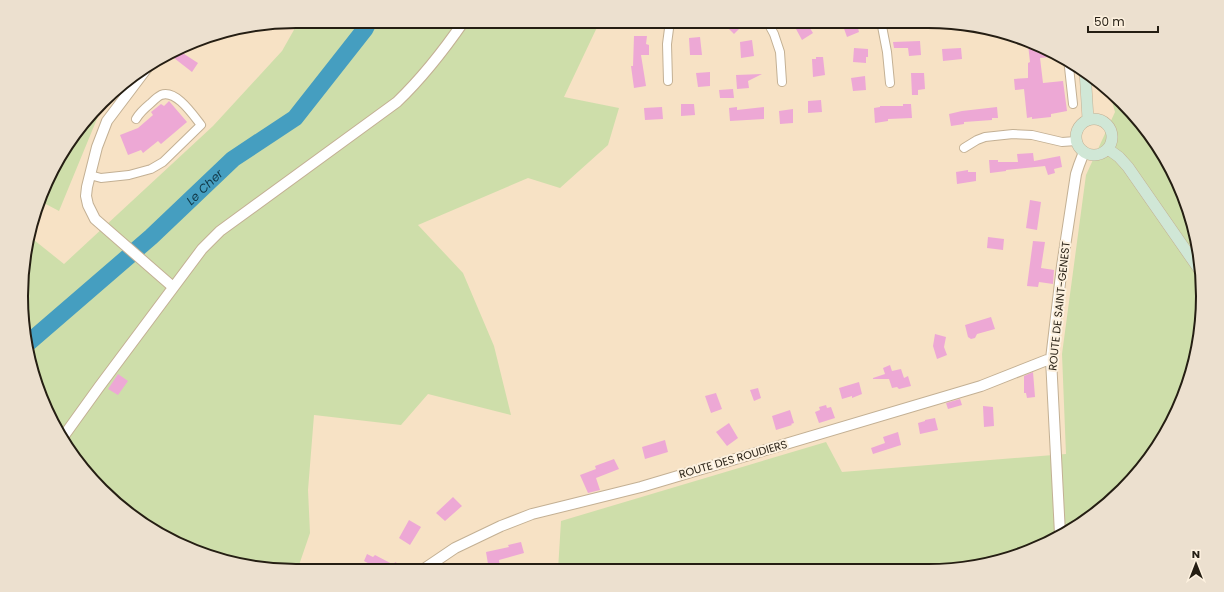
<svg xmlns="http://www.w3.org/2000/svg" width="1224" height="592" font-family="Poppins,sans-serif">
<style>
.green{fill:#cedeaa}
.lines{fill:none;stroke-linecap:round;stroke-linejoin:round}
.river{stroke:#459ec0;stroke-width:17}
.building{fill:#eda8d5}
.minor-casing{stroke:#c3b094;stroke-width:10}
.tertiary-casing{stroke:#c3b094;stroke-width:12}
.secondary-casing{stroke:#c3b094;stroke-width:12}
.minor{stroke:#fff;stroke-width:8}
.tertiary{stroke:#fff;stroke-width:10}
.secondary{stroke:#d0e7d6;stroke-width:11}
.labels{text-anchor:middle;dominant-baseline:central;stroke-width:4;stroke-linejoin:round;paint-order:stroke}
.street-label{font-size:11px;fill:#251e13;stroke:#fdf1df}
.water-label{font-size:12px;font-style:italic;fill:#113948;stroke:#fdf1df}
.rim{fill:none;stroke:#251e13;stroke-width:2}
</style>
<rect width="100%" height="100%" fill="#f7e2c5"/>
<path class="green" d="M299,21H600L564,97L619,108L608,145L560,188L528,178L418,225L463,273L494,346L511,415L428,394L401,425L314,415L308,490L310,533L298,568L296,571L242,566L191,550L143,525L102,491L49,418L23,332L26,242L29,236L64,264L213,126L282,51Z
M1109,91L1123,102L1157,143L1182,191L1198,243L1203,296L1198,350L1182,401L1146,463L1096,514L1033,550L964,569L558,570L561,521L826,442L842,472L1066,454L1062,354L1086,175L1115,112Z
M94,110L99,114L59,211L42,202L58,158L89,115Z"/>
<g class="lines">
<path class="river" id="s1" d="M27,344L151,237L233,159L295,118L365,29L369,21"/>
</g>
<path class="building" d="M732,21H738L742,26L734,34L726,26Z
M847,21H856L859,32L847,37L842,23Z
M806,22L813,33L802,40L796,29Z
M634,36H647L646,44L649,45V55H641L646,86L634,88L631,66H633Z
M700,37L702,55H690L689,38Z
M752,40L754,56L741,58L740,42Z
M920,41L921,55L909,56L908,48H894L893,42Z
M1030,41L1059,56L1040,58L1043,83L1063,81L1067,111L1051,114V117L1032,119V117L1027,118L1024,89L1015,90L1014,79L1028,78V63L1030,62L1028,44L1030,43Z
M854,48L868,49V57H866V63L853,62Z
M961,48L962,59L943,61L942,49Z
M181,52L198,63L192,72L174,58L177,53Z
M816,57H823L825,75L813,77L812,59H816Z
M710,72V86L698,87L696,73Z
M911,73H924L925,89L918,90V95H912Z
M762,74L748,81L749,88L737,89L736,75Z
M865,76L866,90L853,91L851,78Z
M733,89L734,98H720L719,90Z
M821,100L822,112L808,113V101Z
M169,101L187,122L161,144L158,141L143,153L141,150L128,155L120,135L138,128L153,115L151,112L161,104L164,106Z
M681,104H694L695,115L681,116Z
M903,104H911L912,118L888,119V121L875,123L874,108L880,107V106H903Z
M662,107L663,119L645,120L644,108Z
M737,107V110L764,107V119L730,121L729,108Z
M997,107L998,118H992V120L964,122V124L951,126L949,114L962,111Z
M793,109V123L780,124L779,111Z
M1033,153L1034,161L1060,156L1062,167L1054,169L1055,173L1048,175L1045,166L1006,170V171L990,173L989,160H998V162H1018L1017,154Z
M968,170V172H976V181L957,184L956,172Z
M1030,200L1041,202L1037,230L1026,228Z
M988,237L1004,239L1003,250L987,248Z
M1033,241L1045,242L1041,268L1054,270L1053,284L1039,282L1038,287L1027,286Z
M991,317L995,329L977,334L975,338L971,339L968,337L965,325Z
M935,334L946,337L944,347L947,355L937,359L933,346Z
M890,365L892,371L901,369L904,378L908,376L911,386L899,389L897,387L892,388L889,379H873V378L885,374L883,368Z
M1033,372L1035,397L1027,398L1026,393H1024V376Z
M118,374L128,381L118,395L108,389Z
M859,382L862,394L852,398V396L842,399L839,388Z
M758,388L761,398L754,401L750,390Z
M716,393L722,409L711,413L705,396Z
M960,399L962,405L948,409L946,403Z
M826,405L827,408L831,407L835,418L819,423L815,412L820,410L819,407Z
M983,406L993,407L994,426L984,427Z
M790,410L794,423L791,424L792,425L776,430L772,416Z
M935,418L938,430L920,434L918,423L925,421V420Z
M729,423L738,438L727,446L716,432Z
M898,432L901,445L873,454L871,448L885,443L883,437Z
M665,440L668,452L645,459L642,447Z
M614,459L619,469L596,478L600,490L588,493L580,475L596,469L595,466Z
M453,497L462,506L445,521L436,513Z
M409,520L421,527L410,545L399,538Z
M521,542L524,553L499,560L500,567L496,568V570H489L486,552L509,547L508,545Z
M367,554L373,557L375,555L394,565L395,562L412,571H383L364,561Z"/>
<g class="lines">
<defs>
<path id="minor" d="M767,21L774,34L780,52L782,82
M881,21L887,52L890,83
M1067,60L1069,67L1077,66
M1069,67L1073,104
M668,81L667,44L670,21
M964,148L977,140L985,137L1013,134L1032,135L1062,142L1076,141
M90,175L101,178L129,175L151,169L163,162L201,125C193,115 176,89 161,95C157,97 154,100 151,103C145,108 140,112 136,119"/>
<path id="tertiary" d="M147,68L107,121L97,147L87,187L86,196L88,205L95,219L173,287
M63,437L99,387L202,249L220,231L397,102C422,78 444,50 464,21
M1060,534L1051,359L1062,266L1076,174L1079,165L1084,152
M421,571L455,548L501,526L532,514L641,487L981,386L1047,360L1051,359"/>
<path id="secondary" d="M1085,70L1088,119
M1076 137a18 18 0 1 1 36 0a18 18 0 1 1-36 0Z
M1108,149L1119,157L1128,167L1201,272"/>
</defs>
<use href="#minor" class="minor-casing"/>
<use href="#tertiary" class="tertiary-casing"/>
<use href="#secondary" class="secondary-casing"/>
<use href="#minor" class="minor"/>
<use href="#tertiary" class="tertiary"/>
<use href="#secondary" class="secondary"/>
</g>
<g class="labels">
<g class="street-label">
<text transform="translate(1059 306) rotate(-84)">ROUTE DE SAINT-GENEST</text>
<text transform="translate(733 459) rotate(-16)">ROUTE DES ROUDIERS</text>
</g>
<g class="water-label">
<text stroke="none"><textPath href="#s1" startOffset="237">Le Cher</textPath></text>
</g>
</g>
<path d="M0 0H1224V592H0ZM296 28H928A268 268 0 0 1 1196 296V296A268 268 0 0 1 928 564H296A268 268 0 0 1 28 296V296A268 268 0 0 1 296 28Z" fill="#ece0cf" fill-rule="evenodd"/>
<path class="rim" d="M296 28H928A268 268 0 0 1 1196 296V296A268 268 0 0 1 928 564H296A268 268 0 0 1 28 296V296A268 268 0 0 1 296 28Z"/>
<g transform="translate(1196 564)" stroke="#fdf1df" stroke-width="3" paint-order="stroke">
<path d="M0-3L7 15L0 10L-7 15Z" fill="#251e13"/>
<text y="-6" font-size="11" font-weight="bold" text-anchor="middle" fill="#251e13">N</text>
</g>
<path d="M1088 26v6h70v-6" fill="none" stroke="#251e13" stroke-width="2"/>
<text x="1094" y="26" font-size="12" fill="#251e13" stroke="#fdf1df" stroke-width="3" paint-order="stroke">50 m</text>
</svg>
